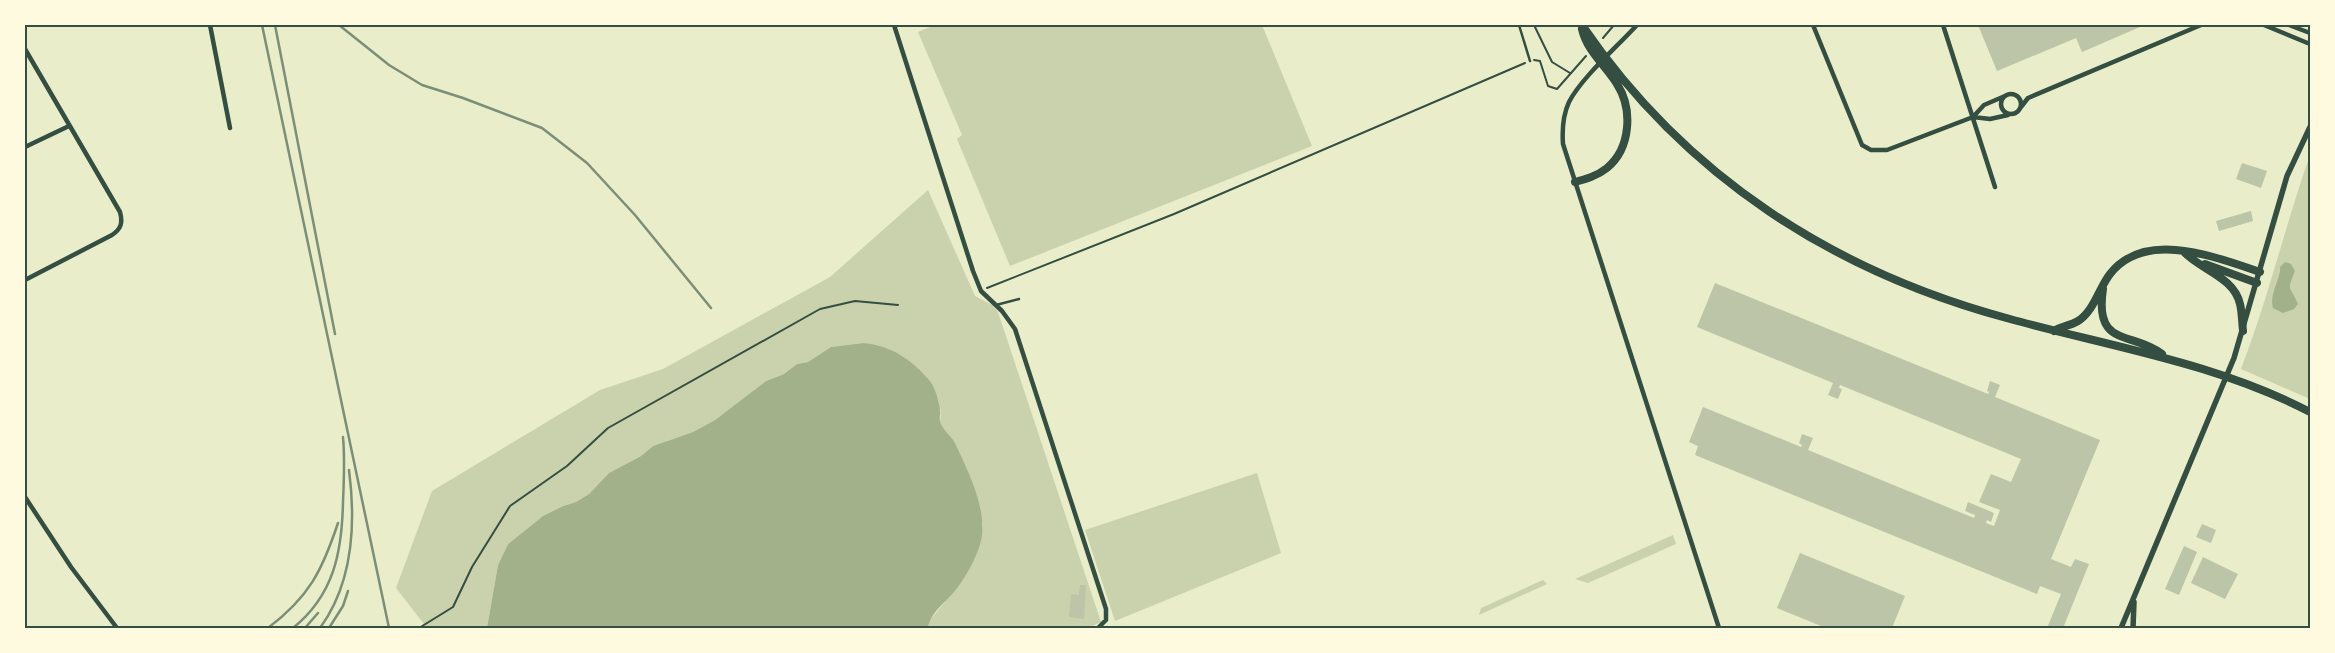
<svg xmlns="http://www.w3.org/2000/svg" width="2335" height="653" font-family="Barlow,sans-serif">
<style>
.green{fill:#cad2ad;fill-rule:evenodd}
.water{fill:#a3b18a}
.building{fill:#bcc5a7}
.lines{fill:none;stroke-linecap:round;stroke-linejoin:round}
.path{stroke:#344e41;stroke-width:2}
.service{stroke:#344e41;stroke-width:2.5}
.minor{stroke:#344e41;stroke-width:4.5}
.tertiary{stroke:#344e41;stroke-width:5.5}
.primary{stroke:#344e41;stroke-width:8}
.rail{stroke:#7c8e77;stroke-width:2.5}
.neatline{fill:none;stroke:#344e41;stroke-width:2}
</style>
<rect width="100%" height="100%" fill="#e9edc9"/>
<path class="green" d="M935,25H1262L1312,146L1010,266L957,139L962,135L918,32Z
M2310,155V399L2241,369C2268,299 2285,226 2310,155ZM2280,267L2295,271C2291,282 2285,289 2296,298L2273,292L2278,282Z
M928,190L975,296L992,305L998,312L1101,622L1088,628H928L930,620L954,591L966,574L980,542L983,525L970,480L940,422L941,410L863,343L831,347L808,362L797,364L784,374L766,381L715,420L693,432L653,446L641,456L609,473L589,494L576,502L563,506L543,516L508,544L498,565L487,628H427L396,588L432,491L600,390L663,369L830,277Z
M1257,473L1281,553L1115,621L1085,530Z
M1673,535L1676,544L1588,583L1575,579Z
M1543,580L1547,584L1479,615L1481,608Z"/>
<path class="water" d="M2285,262L2291,264L2295,271C2286,294 2290,284 2298,304L2294,309L2283,313L2273,308C2269,293 2280,282 2280,267Z
M863,343C892,346 911,359 930,381C935,387 939,402 940,410C941,413 939,417 940,421C942,429 951,436 955,443C968,471 988,510 981,541C977,557 965,579 954,592C944,604 931,612 928,628H487L498,565L508,544L543,516L563,506L576,502L589,494L609,473L641,456L653,446L693,432L715,420L766,381L784,374L797,364L808,362L831,347Z"/>
<path class="building" d="M1978,25H2139L2140,27L2082,52L2076,38L1997,71Z
M2242,163L2267,171L2261,188L2236,179Z
M2251,211L2253,221L2219,231L2216,221Z
M1715,283L1988,394L1989,392L1987,391L1990,381L2000,385L1995,397L2100,440L2051,559L2071,567L2075,559L2089,564L2063,628H2047L2061,594L2040,586L2037,594L1695,455L1698,446L1689,442L1703,407L1801,447L1802,445L1799,443L1802,434L1813,438L1808,450L1974,518L1975,515L1965,511L1968,502L1994,513L1991,522L1987,520L1986,523L1994,526L2000,510L1979,502L1991,474L2011,482L2021,459L1840,385L1839,388L1842,389L1838,399L1828,395L1833,383L1697,327Z
M2202,524L2216,530L2211,543L2196,537Z
M2184,546L2197,552L2179,595L2165,589Z
M1800,553L1905,596L1892,628H1826L1777,608Z
M2203,557L2238,574L2225,599L2191,583Z
M1080,585H1086L1084,619L1069,617L1071,594L1079,595Z"/>
<g class="lines">
<path class="path" d="M1534,25L1552,62L1570,73
M1603,38L1614,25
M1534,60L1540,61L1548,86L1557,89L1586,56
M987,288L1174,214L1525,63
M419,628L453,607L472,567L510,506L567,466L608,428L820,309L855,301L898,305"/>
<path class="service" d="M1519,25L1530,61
M996,305L1019,299"/>
<path class="minor" d="M210,25L230,128
M894,25L973,271L981,291L1002,311L1015,329L1106,609V620L1098,628
M1637,25C1617,47 1582,77 1569,102C1563,115 1562,130 1563,144L1719,628
M1813,25L1862,145L1871,150H1887L1973,117L1984,105L2005,96
M1943,25L1995,187
M2264,25L2310,44
M2289,25L2310,33
M25,49L120,212C123,223 121,229 112,235L25,280
M2001 104a10 10 0 1 1 20 0a10 10 0 1 1-20 0Z
M2021,107L2028,98L2201,25
M1973,117L1990,119L2008,115
M25,147L69,126
M25,497L71,567L117,628"/>
<path class="tertiary" d="M2121,628L2234,358L2287,176L2310,127
M2133,628L2134,602"/>
<path class="primary" d="M1582,25C1686,177 1834,272 2010,319C2112,347 2216,363 2310,412
M1575,182C1586,179 1597,176 1607,168C1631,148 1633,109 1617,84C1605,65 1587,51 1582,29
M2184,252C2201,270 2234,277 2240,304C2242,312 2242,322 2243,331
M2205,264L2257,283
M2103,289C2094,348 2132,331 2162,354
M2054,331C2061,326 2070,326 2078,321C2094,311 2099,288 2110,274C2145,229 2215,257 2260,272"/>
<path class="rail" d="M262,25L389,628
M275,25L335,334
M339,25L389,65L422,85L463,98L542,128L587,163L635,215L711,308
M268,628C309,597 322,571 338,523
M293,628C334,595 342,552 343,502C344,480 345,459 343,437
M305,628L318,613
M320,628C353,583 356,524 349,470
M329,628L343,606L348,591"/>
</g>
<rect width="2335" height="653" fill="none" stroke="#fefae0" stroke-width="52"/>
<rect x="26" y="26" width="2283" height="601" class="neatline"/>
</svg>
